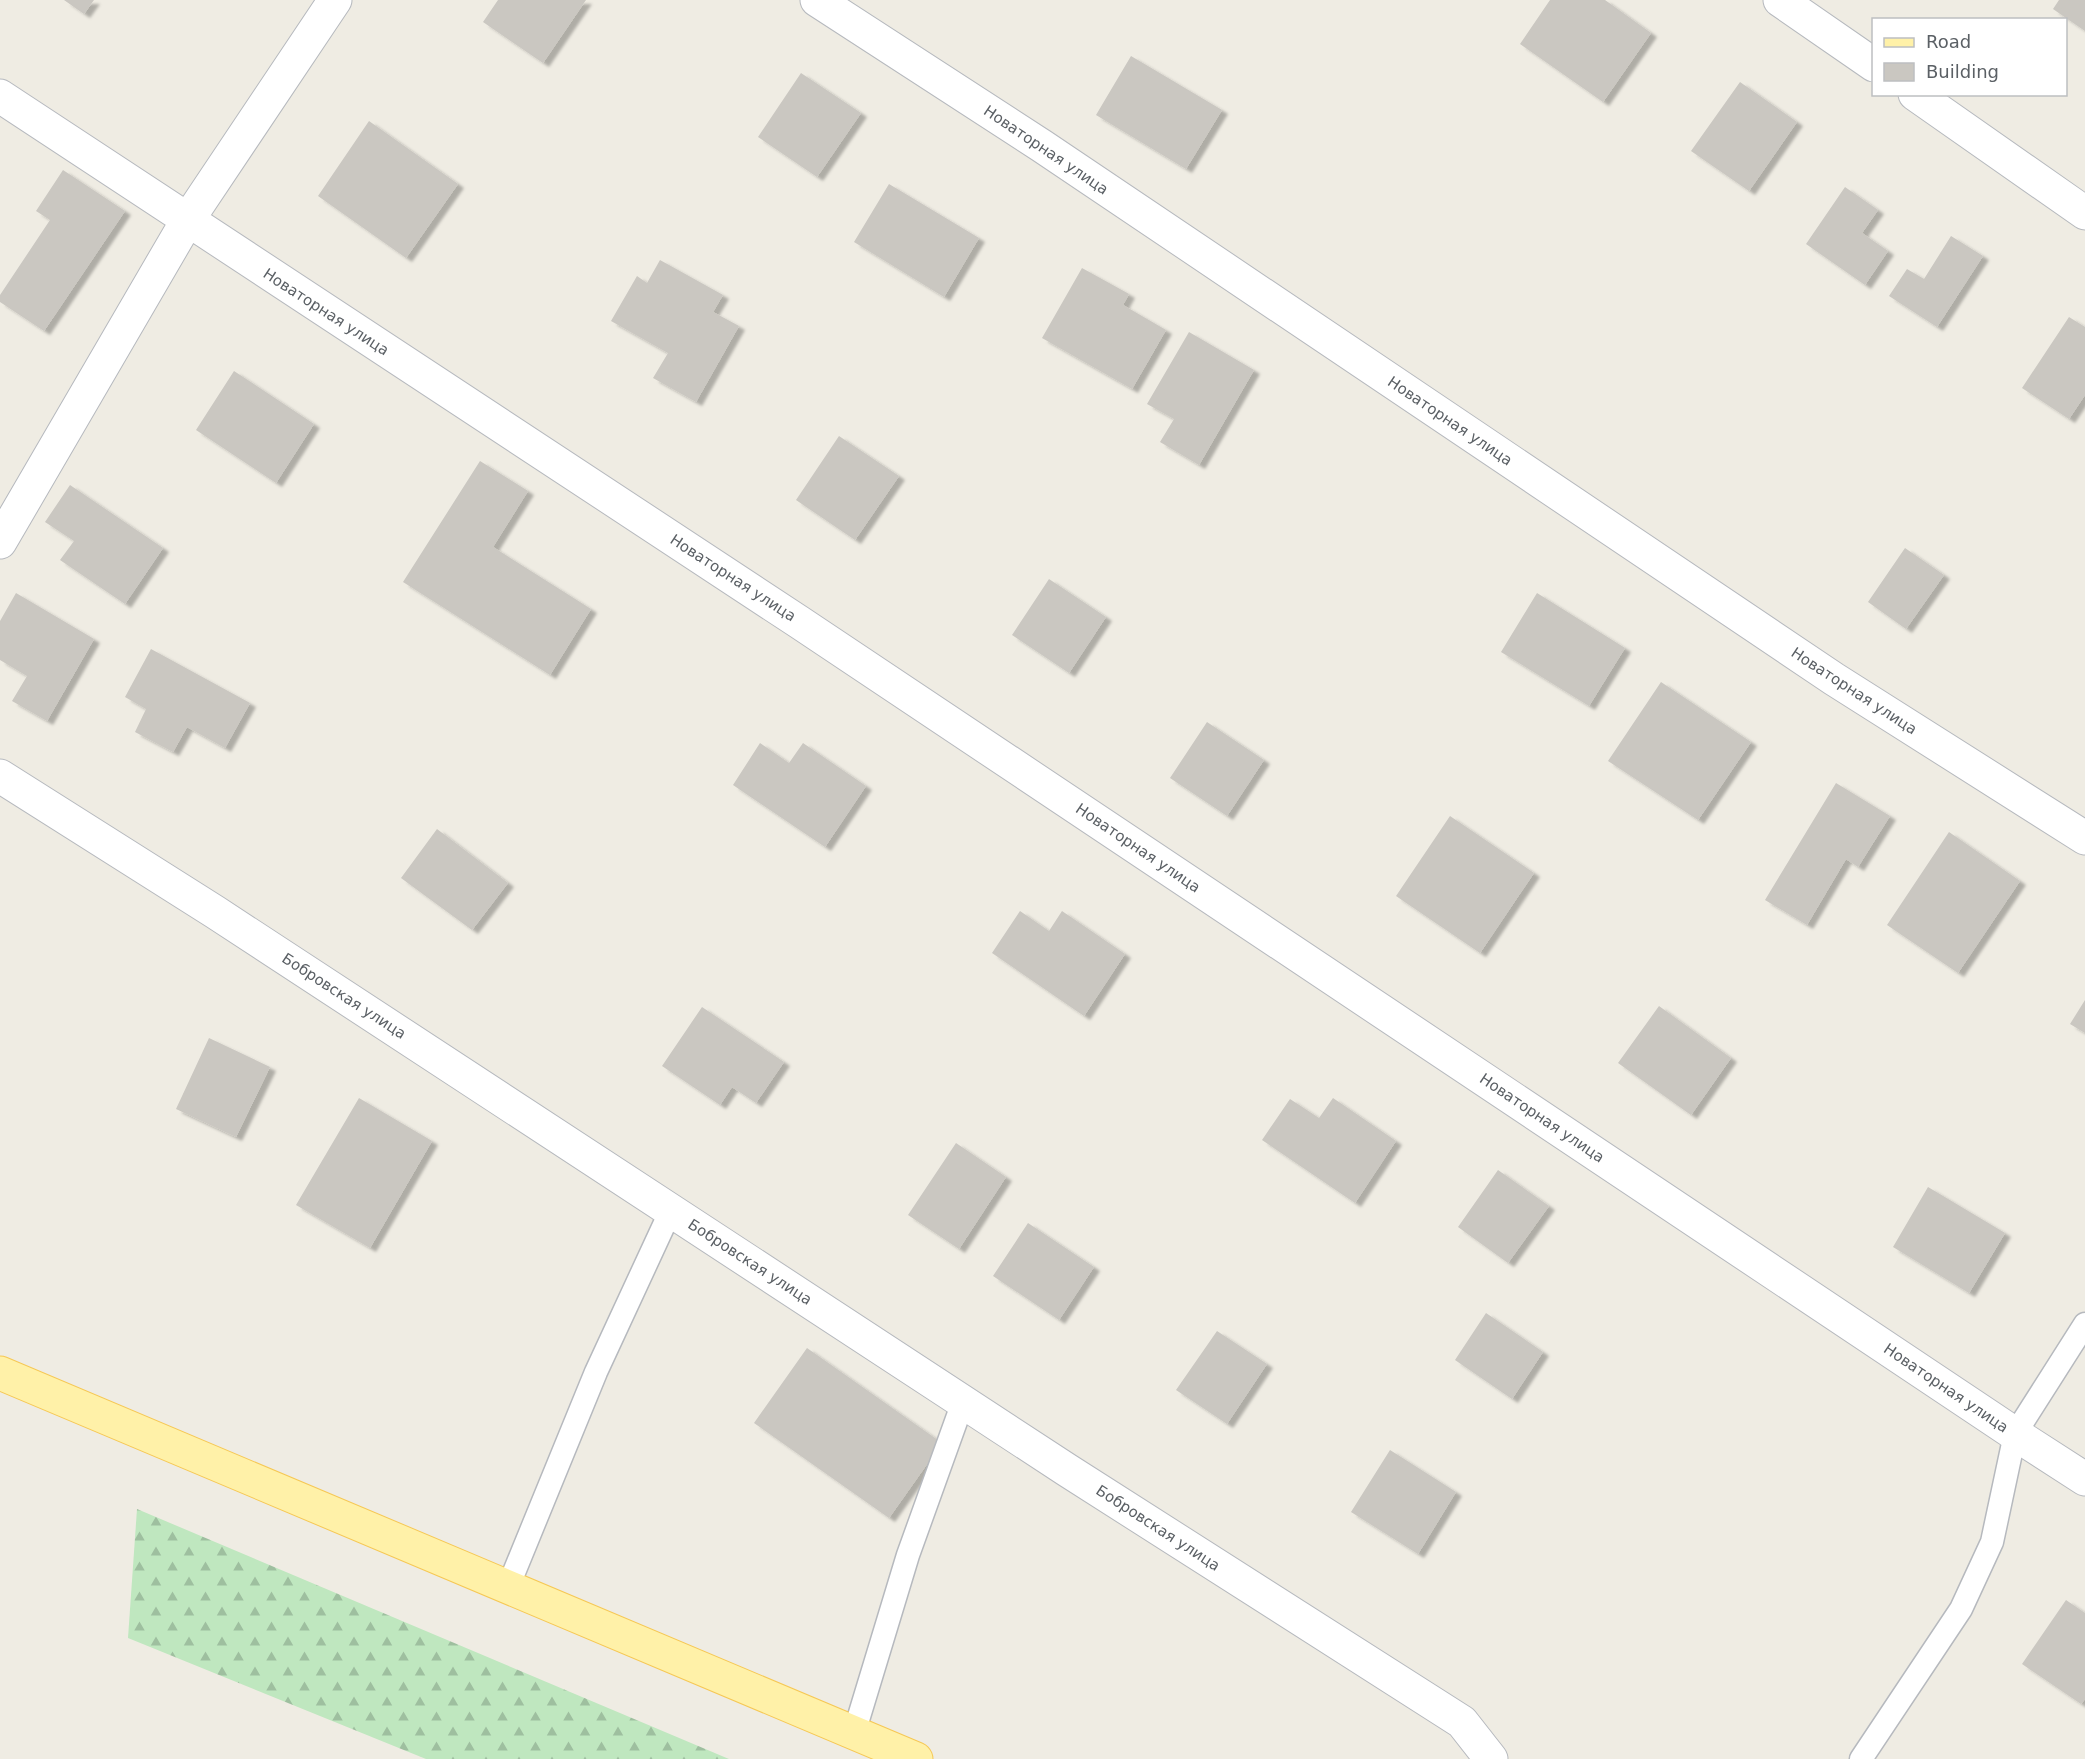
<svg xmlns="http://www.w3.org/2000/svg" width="2085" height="1759" font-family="'DejaVu Sans',sans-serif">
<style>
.forest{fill:url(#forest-firs)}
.building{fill:#cac7c1;filter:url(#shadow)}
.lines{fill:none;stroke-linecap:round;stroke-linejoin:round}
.lane-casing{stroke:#b6b9be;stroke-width:25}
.street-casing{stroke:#b6b9be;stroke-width:35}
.primary-casing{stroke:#f6c855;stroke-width:35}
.lane{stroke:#fff;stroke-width:22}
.street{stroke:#fff;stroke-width:33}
.primary{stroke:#fff1a8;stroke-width:33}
.labels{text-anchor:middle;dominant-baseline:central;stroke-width:4.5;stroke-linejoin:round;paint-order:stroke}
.street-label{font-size:15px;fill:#5b6065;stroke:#fff}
</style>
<defs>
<pattern id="forest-firs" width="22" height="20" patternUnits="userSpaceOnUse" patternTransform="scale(1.5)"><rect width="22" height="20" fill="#bfe7bf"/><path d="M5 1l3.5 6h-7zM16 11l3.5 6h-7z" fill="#9ebf9f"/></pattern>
<filter id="shadow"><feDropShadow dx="6" dy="4" stdDeviation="1.5" flood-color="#0004"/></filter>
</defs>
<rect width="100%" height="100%" fill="#efece3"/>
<path class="forest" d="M137,1509L729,1759H426L128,1638Z"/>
<path class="building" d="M64,0H94L84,14Z
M498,0H586L543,63L483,22Z
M1550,0H1605L1651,33L1603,102L1520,44Z
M2059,0H2085V31L2053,9Z
M1131,56L1222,110L1186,169L1096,115Z
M801,73L861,113L817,177L758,137Z
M1740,82L1797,122L1749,191L1691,151Z
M369,121L458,184L406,258L318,196Z
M63,170L125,211L44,331L0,302V295L50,220L36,211Z
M889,184L979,238L944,297L854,242Z
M1845,187L1878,210L1862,233L1888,251L1865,285L1806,244Z
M1951,236L1983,256L1937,327L1889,296L1907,269L1924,279Z
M660,260L723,295L713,312L739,326L696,402L653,378L668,353L611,321L637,276L647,283Z
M1082,268L1129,294L1123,305L1166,330L1132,389L1042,338Z
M2069,317L2085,327V395L2069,419L2022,388Z
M1189,332L1254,370L1199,465L1160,442L1174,419L1147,404Z
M234,371L314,424L276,483L196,430Z
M839,436L899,476L855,540L796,500Z
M480,461L528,491L493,547L591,609L550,675L403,582Z
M70,485L163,548L125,604L60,560L74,541L45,522Z
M1905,548L1944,575L1906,629L1868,602Z
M1049,579L1106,617L1069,673L1012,635Z
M16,593L94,639L47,721L12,701L27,676L0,660V621Z
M1537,593L1625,648L1589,706L1501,652Z
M151,649L250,703L225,748L187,727L173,752L135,732L146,709L125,697Z
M1661,682L1751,742L1698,820L1608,761Z
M1207,722L1264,760L1227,816L1170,778Z
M760,743L789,763L803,743L866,786L825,847L733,785Z
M1836,783L1890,816L1858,867L1846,859L1807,925L1765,900Z
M1450,816L1534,873L1480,953L1396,896Z
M437,829L508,883L472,930L401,878Z
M1949,832L2020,881L1958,973L1887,925Z
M1020,911L1049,931L1062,911L1125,954L1084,1016L992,953Z
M2085,1000V1033L2070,1024Z
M1659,1006L1731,1058L1691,1115L1618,1063Z
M702,1007L784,1062L756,1103L732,1087L720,1105L662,1066Z
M209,1038L270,1067L236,1137L176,1109Z
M359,1098L432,1141L370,1248L296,1205Z
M1333,1098L1396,1141L1355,1203L1262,1140L1290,1099L1319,1118Z
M956,1143L1006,1177L959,1249L908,1215Z
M1498,1170L1549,1206L1508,1263L1458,1227Z
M1928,1187L2005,1233L1969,1293L1893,1247Z
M1028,1223L1094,1267L1059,1320L993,1276Z
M1486,1313L1543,1352L1512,1399L1455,1360Z
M1217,1331L1267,1364L1227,1424L1176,1390Z
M807,1348L942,1443L889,1518L754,1423Z
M1390,1450L1456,1492L1418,1554L1351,1512Z
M2066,1600L2085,1613V1699L2081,1704L2022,1664Z"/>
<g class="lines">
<defs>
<path id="lane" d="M508,1587L596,1372L671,1210
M854,1733L908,1555L963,1402
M1861,1759L1961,1609L1992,1542L2015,1434L2085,1324"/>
<path id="street" d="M817,0L1042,146L1834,679L2085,838
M1780,0L1874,65
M1915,94L2085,213
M0,96L799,622L2015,1434L2085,1479
M0,542L187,221L335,0
M0,776L215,912L1067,1470L1462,1722L1491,1759"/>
<path id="primary" d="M0,1373L916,1759"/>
</defs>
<use href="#lane" class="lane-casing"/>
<use href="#street" class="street-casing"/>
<use href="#primary" class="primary-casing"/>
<use href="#lane" class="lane"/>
<use href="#street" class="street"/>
<use href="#primary" class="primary"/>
</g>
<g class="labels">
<g class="street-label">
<text transform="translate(1046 150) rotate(34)">Новаторная улица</text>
<text transform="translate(326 312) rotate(33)">Новаторная улица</text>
<text transform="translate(1450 421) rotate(34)">Новаторная улица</text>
<text transform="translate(733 578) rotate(33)">Новаторная улица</text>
<text transform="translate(1854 691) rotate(33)">Новаторная улица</text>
<text transform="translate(1138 848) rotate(34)">Новаторная улица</text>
<text transform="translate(344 996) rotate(33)">Бобровская улица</text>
<text transform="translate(1542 1118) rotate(34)">Новаторная улица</text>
<text transform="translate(750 1262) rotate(33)">Бобровская улица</text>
<text transform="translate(1946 1388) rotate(34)">Новаторная улица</text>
<text transform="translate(1158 1528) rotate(33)">Бобровская улица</text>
</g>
</g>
<rect x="1872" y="18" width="195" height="78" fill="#ffffff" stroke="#bdbfc1" stroke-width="1.5"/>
<rect x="1884" y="38" width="30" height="9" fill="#fff1a8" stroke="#bdbfc1" stroke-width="1.5"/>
<text x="1926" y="48" font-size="18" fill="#5b6065">Road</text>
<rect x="1884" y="63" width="30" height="18" fill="#cac7c1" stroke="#bdbfc1" stroke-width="1.5"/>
<text x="1926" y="78" font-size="18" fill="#5b6065">Building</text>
</svg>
